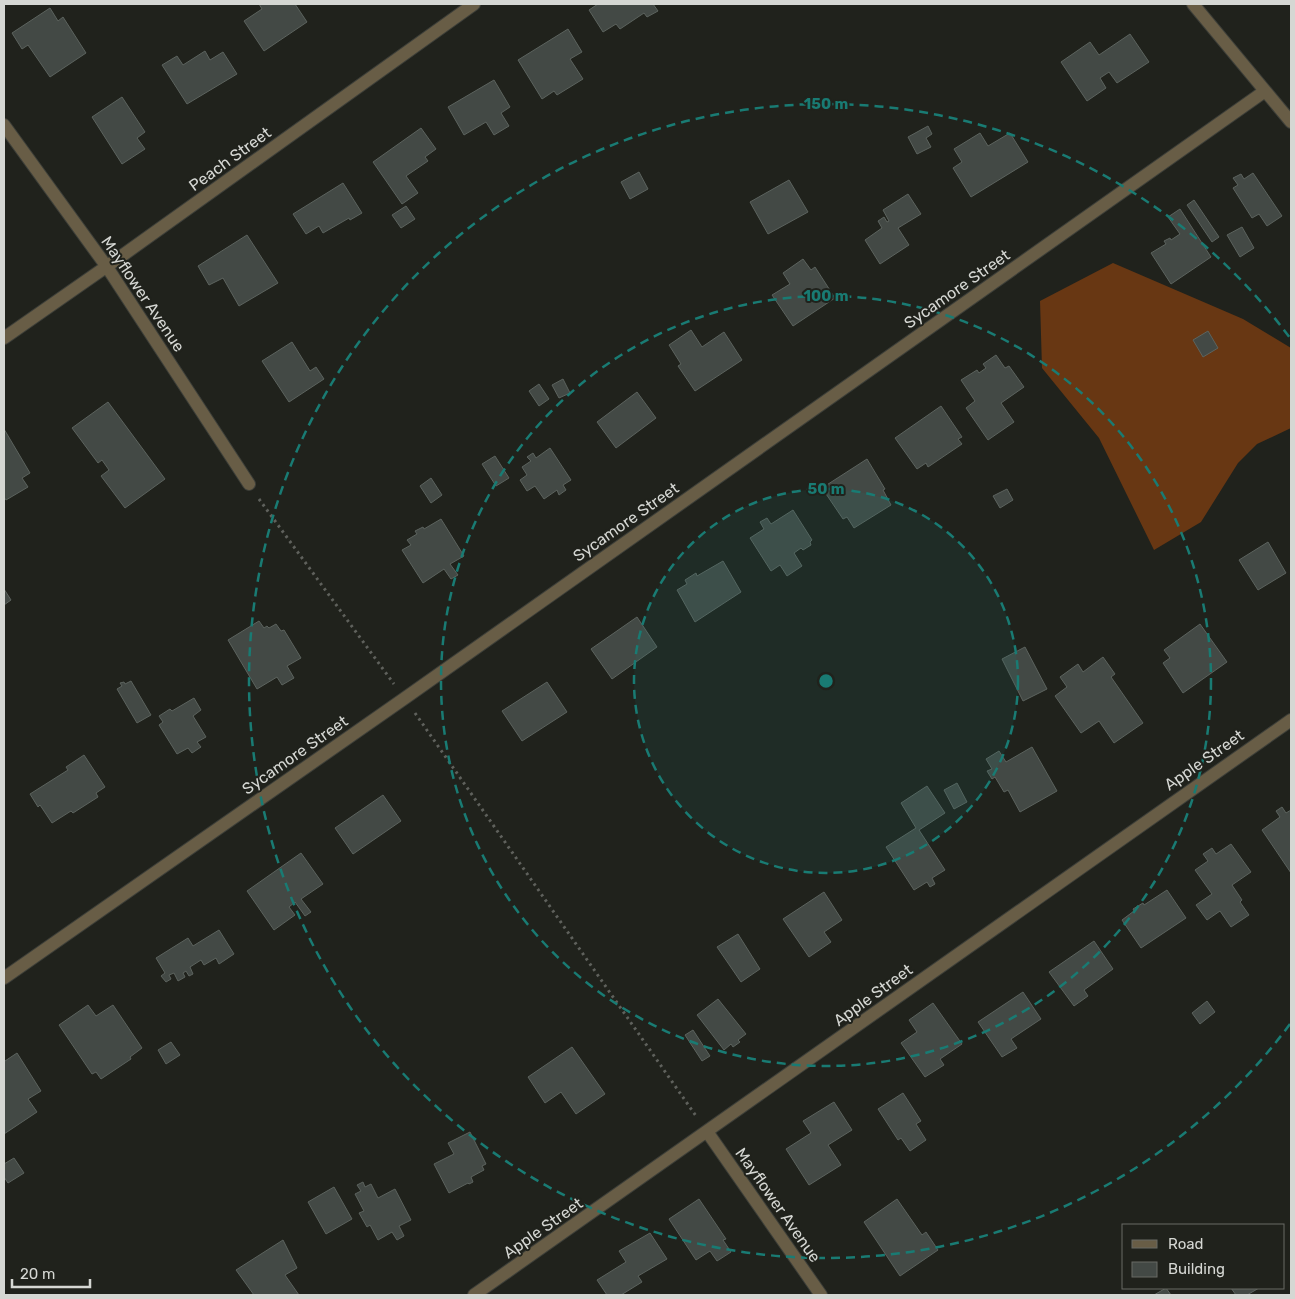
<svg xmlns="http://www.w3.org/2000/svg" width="1295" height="1299" font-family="Rubik,sans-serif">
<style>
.forest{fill:#683713}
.building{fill:#434945;stroke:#5c635e}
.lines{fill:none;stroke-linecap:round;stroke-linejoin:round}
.minor-casing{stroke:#3d3f39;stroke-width:14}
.path{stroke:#5f615c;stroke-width:3;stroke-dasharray:2.5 4;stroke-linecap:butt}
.minor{stroke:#685d46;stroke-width:12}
.ring{fill:none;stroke:#197b73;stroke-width:2.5;stroke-dasharray:9 6}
.labels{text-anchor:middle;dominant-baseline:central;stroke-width:4;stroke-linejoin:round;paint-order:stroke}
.street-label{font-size:16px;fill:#d5d7d3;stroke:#20221c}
.centre{fill:#197b73;stroke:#20221c;stroke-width:2.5}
.ring-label{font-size:15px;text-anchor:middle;font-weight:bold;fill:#197b73;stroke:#20221c;stroke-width:4;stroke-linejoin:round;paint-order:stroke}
</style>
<rect width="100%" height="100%" fill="#20221c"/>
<path class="forest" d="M1113,263L1243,319L1291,348V428L1257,444L1238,463L1201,522L1154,550L1099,438L1042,368L1040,301Z"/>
<path class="building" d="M259,4H295L307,22L264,51L244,21L262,9Z
M598,4H653L658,11L647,17L644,13L620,29L616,24L603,32L589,10Z
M50,8L58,21L63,17L86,53L50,77L28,45L22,49L12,33Z
M568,29L582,52L570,59L583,79L557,95L554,91L542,99L518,60Z
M1130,34L1149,62L1117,83L1109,72L1100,78L1106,88L1087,101L1061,62L1090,42L1099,55Z
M205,51L210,60L223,52L237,74L187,104L162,65L177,56L183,65Z
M494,80L510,107L501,113L509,126L494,135L486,122L464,135L448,107Z
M122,97L145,132L137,138L145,149L122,164L92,117Z
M928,126L932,134L926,138L931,147L917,154L908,137Z
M421,128L436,149L425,157L428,161L406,176L418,193L402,204L373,162Z
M980,133L988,146L1010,133L1028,162L971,197L953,168L962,162L954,149Z
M639,172L648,189L630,199L621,182Z
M1253,173L1282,216L1267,226L1259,214L1252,218L1233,188L1238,185L1233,178L1241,174L1244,179Z
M789,180L808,212L768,234L750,202Z
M343,183L362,213L350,220L349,218L323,233L319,226L306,234L293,214Z
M908,194L921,214L898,228L909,245L880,264L865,240L882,228L878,221L884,217L887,222L889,221L883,210Z
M1194,200L1219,237L1212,242L1187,205Z
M406,206L415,219L401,228L392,215Z
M1180,209L1211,257L1171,284L1151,253L1166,244L1164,241L1170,238L1171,240L1180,234L1168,217Z
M1242,227L1254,248L1240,257L1227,235Z
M247,235L278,283L239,306L223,278L209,285L198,266Z
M803,259L811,270L815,267L835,298L793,326L772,295L790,284L783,273Z
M691,330L702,347L724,332L742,360L695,391L678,366L681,364L669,345Z
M1208,331L1218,348L1203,357L1193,340Z
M292,342L310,371L316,367L324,379L289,402L262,361Z
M996,355L1005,368L1009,366L1024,387L1001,403L1014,422L988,440L966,408L975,401L961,380L977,370L979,373L986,368L983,364Z
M563,379L570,393L559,398L552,385Z
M539,384L549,399L539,406L529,391Z
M637,392L656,418L616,448L597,422Z
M108,402L165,479L125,508L101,476L109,470L102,460L98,463L72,428Z
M941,406L962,437L958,439L962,444L928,467L926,463L917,469L895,438Z
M4,429L30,473L22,478L28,487L6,500L4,497Z
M550,448L571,480L563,485L566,490L559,495L557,490L544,499L535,486L527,491L520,480L527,475L522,467L531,461L527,457L533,453L536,458Z
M495,456L509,478L496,486L482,464Z
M867,459L885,489L883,490L891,505L854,528L847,517L843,519L822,488Z
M431,478L442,495L431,503L420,486Z
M1007,489L1013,500L1000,508L993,496Z
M793,510L812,540L810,542L811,545L803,550L801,548L794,553L802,566L787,576L780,565L771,571L750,538L764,529L760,522L767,518L771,524Z
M441,519L464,556L450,564L458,575L451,579L444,569L423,583L402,550L411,545L407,540L417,534L415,531L423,527L424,529Z
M1268,542L1286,573L1258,590L1239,560Z
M723,561L741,592L695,622L677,590L687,584L685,580L696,573L697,576Z
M4,589L11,600L4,605Z
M637,617L657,647L612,679L591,649Z
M259,621L264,628L267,626L269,628L276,624L281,631L284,630L301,658L287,666L294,678L282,685L277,677L257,689L228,640Z
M1200,624L1227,662L1183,693L1163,663L1170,658L1164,650Z
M1025,647L1047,689L1023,701L1002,659Z
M1103,657L1115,674L1111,677L1143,723L1114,743L1099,721L1081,733L1055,696L1067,687L1060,677L1078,664L1083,672Z
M131,681L151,715L137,723L117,689L122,686L120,683L124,682L125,684Z
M547,682L567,712L522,741L502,711Z
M194,698L201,710L193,716L206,737L197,742L201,747L192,753L188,748L177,754L159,725L163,722L159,716L170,709L172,711Z
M1032,747L1057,791L1020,812L1008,790L1004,792L995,777L992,779L987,771L992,769L986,759L999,751L1006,762Z
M84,755L105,787L96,793L98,797L73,813L71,811L52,823L40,805L38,807L30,794L68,770L66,767Z
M957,783L967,802L954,809L944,790Z
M927,786L945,813L919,830L945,870L932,878L935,884L930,887L927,882L914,890L886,847L916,828L901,803Z
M383,795L401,821L353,854L335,828Z
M1282,807L1286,813L1291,810V873L1262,830L1280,817L1276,811Z
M1231,844L1251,872L1232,885L1242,900L1240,902L1249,915L1231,927L1220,911L1207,920L1196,905L1212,894L1195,870L1208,861L1203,854L1212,848L1216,854Z
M301,853L323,884L301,899L311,912L305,916L295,902L289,907L295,915L274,930L247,891Z
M1167,890L1186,918L1141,948L1122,920L1134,911L1133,909L1143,903L1144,905Z
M824,892L842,920L824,932L831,942L809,957L783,919Z
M219,930L234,954L219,964L216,958L204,965L201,960L190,967L193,974L189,976L186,971L183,973L185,977L178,981L174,973L169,975L171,979L166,982L161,976L165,973L156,958L188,938L193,946Z
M738,934L760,969L741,982L717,947Z
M1094,941L1113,969L1084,990L1088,996L1074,1006L1049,972Z
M1023,992L1041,1019L1011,1039L1017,1048L1002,1057L978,1022Z
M718,999L746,1034L738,1040L740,1042L733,1047L731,1044L724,1050L697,1015Z
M1207,1001L1215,1012L1200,1024L1192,1013Z
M933,1003L962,1044L940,1059L944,1065L925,1077L901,1043L917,1032L909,1020Z
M88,1005L96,1016L113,1005L142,1048L130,1057L131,1059L101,1079L96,1072L92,1074L59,1025Z
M693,1030L710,1056L702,1061L685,1035Z
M171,1042L180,1055L166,1064L158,1050Z
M572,1047L605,1094L576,1114L561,1092L545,1103L528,1077Z
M17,1053L41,1091L28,1099L37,1112L4,1134V1060L5,1061Z
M903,1093L921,1121L916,1124L926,1140L910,1151L901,1138L898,1140L878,1109Z
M834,1102L852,1130L828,1145L841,1165L809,1185L786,1149L811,1133L803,1121Z
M470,1132L486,1164L482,1166L484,1170L471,1177L473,1182L469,1184L468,1183L449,1193L434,1164L454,1154L448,1143Z
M14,1158L24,1173L8,1183L4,1177V1164Z
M363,1182L365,1187L371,1184L378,1198L395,1189L411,1220L399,1226L404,1236L397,1240L392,1232L378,1240L370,1225L367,1227L359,1213L364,1211L355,1194L361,1191L357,1185Z
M334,1187L352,1219L326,1234L308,1202Z
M699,1199L726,1239L723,1240L731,1252L717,1261L710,1251L696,1260L669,1219Z
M897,1199L922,1235L926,1232L938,1250L900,1276L864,1222Z
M650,1233L667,1259L638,1276L642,1282L621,1295H607L597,1280L626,1262L619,1251Z
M283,1240L297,1268L285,1275L299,1295H254L236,1270Z
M1166,1288L1171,1295H1154Z
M1231,1288H1259L1247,1295H1236Z"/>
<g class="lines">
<defs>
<path id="minor" d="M1193,4L1291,122
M4,125L107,267L249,484
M4,338L123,255L474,4
M4,978L405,698L1265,91
M708,1133L821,1295
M474,1295C748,1105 1018,910 1291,720"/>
</defs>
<use href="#minor" class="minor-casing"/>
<path class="path" d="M259,499L394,684
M415,713L696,1116"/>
<use href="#minor" class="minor"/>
</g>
<circle cx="826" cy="681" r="192" fill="#197b73" fill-opacity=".12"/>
<g class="ring">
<circle cx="826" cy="681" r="192"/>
<circle cx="826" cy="681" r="385"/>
<path d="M1290 1024A577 577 0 1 1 1290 338"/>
</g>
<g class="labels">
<g class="street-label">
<text transform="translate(230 159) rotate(-36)">Peach Street</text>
<text transform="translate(957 289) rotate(-35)">Sycamore Street</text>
<text transform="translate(143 294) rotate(56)">Mayflower Avenue</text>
<text transform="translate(626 522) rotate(-35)">Sycamore Street</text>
<text transform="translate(295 755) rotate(-35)">Sycamore Street</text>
<text transform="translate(1204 760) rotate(-35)">Apple Street</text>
<text transform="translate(873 995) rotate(-36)">Apple Street</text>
<text transform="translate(778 1205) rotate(55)">Mayflower Avenue</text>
<text transform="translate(543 1228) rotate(-35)">Apple Street</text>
</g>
</g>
<circle cx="826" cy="681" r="8" class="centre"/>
<g class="ring-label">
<text x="826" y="109">150 m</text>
<text x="826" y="301">100 m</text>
<text x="826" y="494">50 m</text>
</g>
<rect width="1295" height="1299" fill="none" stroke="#d5d7d3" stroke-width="10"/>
<rect x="1122" y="1224" width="162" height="65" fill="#20221c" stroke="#686a65"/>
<rect x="1132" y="1240" width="25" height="8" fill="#685d46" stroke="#686a65"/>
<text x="1168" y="1249" font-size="15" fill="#d5d7d3">Road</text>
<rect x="1132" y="1262" width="25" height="15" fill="#434945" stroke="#686a65"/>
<text x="1168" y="1274" font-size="15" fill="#d5d7d3">Building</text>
<path d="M12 1279v8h78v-8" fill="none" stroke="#d5d7d3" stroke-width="2.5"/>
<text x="20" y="1279" font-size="15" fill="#d5d7d3" stroke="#20221c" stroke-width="4" paint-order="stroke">20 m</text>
</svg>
